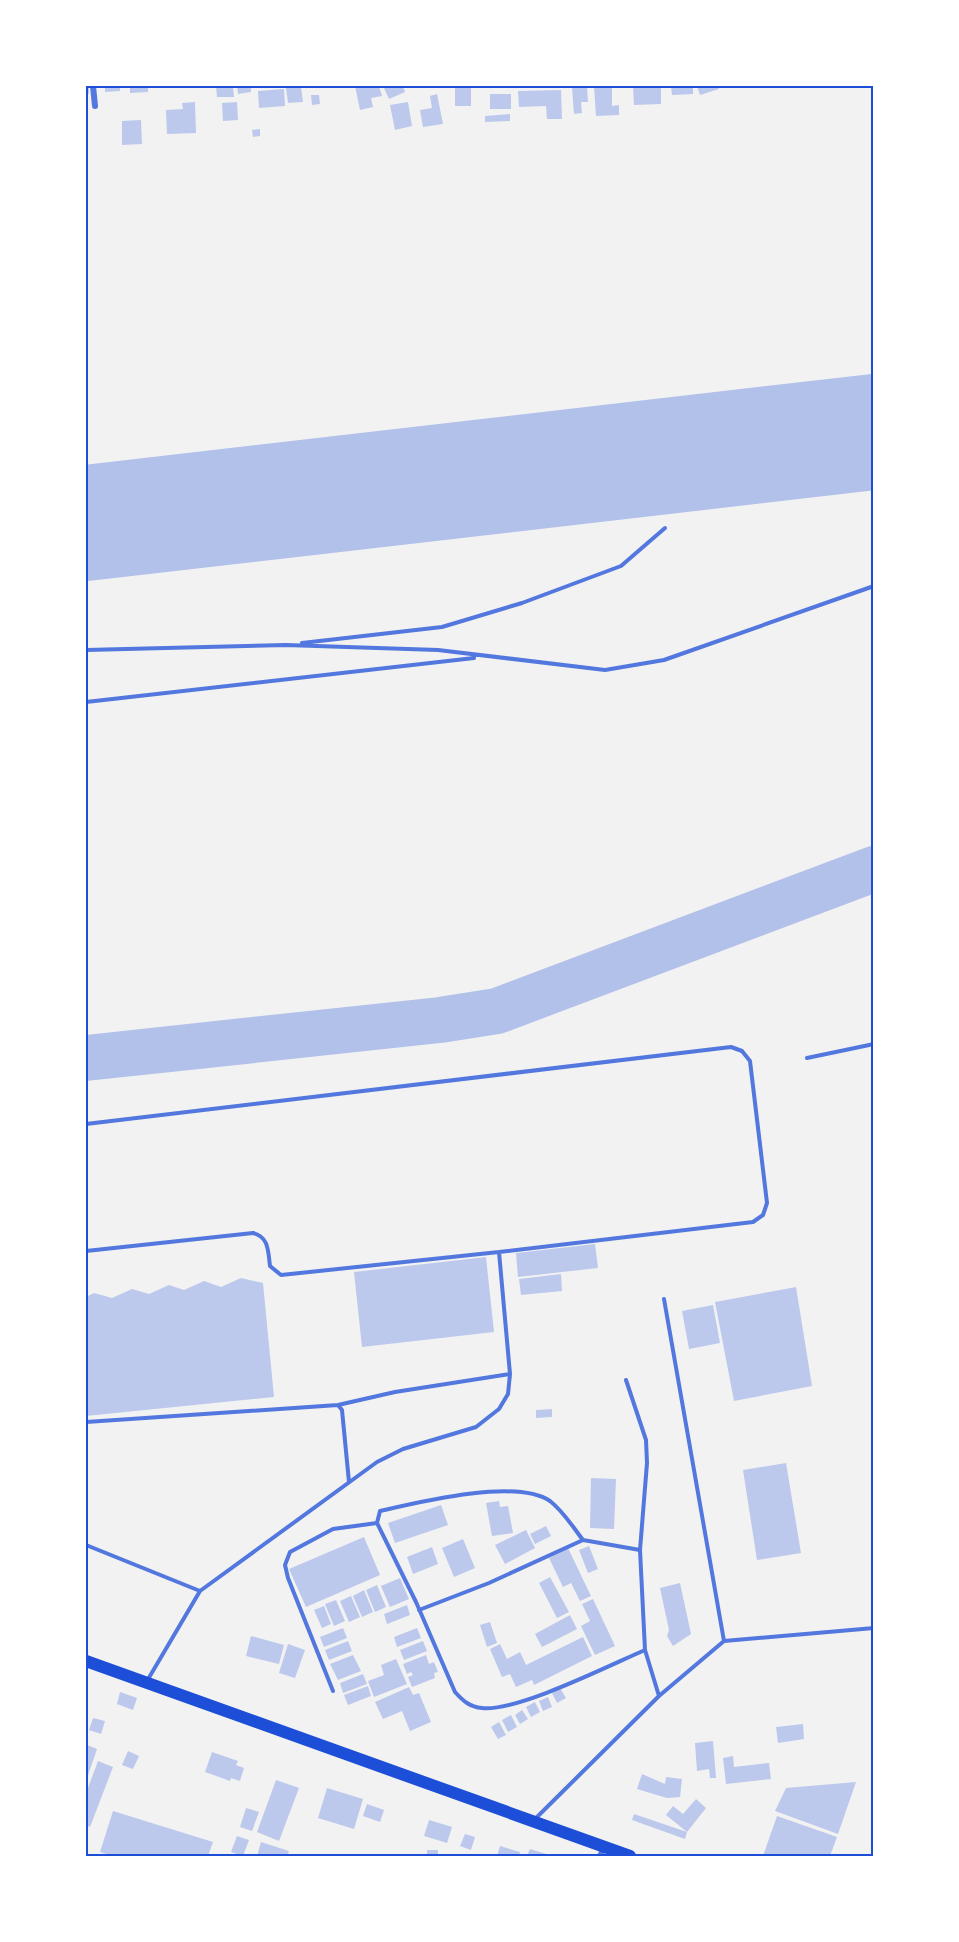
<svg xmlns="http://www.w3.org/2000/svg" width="959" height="1942" font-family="'Open Sans',sans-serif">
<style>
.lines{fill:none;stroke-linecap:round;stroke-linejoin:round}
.taxiway{stroke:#b2c1ea;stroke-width:46}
.runway{stroke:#b2c1ea;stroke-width:116}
.building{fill:#bdc9ec}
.service{stroke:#5277de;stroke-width:4}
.minor{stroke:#5277de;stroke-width:6}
.trunk{stroke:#1d4ed8;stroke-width:12}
.neatline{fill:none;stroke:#1d4ed8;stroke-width:2}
</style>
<rect width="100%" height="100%" fill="#f2f2f2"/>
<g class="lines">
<path class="taxiway" d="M86,1058L440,1020L497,1011L874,869"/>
<path class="runway" d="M86,523L874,432"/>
</g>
<path class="building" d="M86,86H89V94H86Z
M105,86H120V91L105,92Z
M130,86H148V92L130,93Z
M216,86H233L234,97H217Z
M237,86H251V92L238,94Z
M355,86H379L382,96L371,98L373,107L360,110Z
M383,86H403L405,92L389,99Z
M587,86L588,102H581L582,113L574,114L572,87Z
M594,86H612V106L619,105V115L596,116Z
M668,86L661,88V104L634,105L633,87Z
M671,86H693V94L672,95Z
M697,86H718L719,89L700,95Z
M301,87L303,102L288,103L286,88Z
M455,87L471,88V106H455Z
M284,89L285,106L259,108L258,91Z
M561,90L562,119H547L546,106L519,107L518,91Z
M437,94L443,124L423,127L420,110L432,108L430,96Z
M490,94H511V109H490Z
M311,95H319L320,104L312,105Z
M195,102L196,133L167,134L166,110L183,109L182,103Z
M237,102L238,120L223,121L222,103Z
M408,102L412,126L395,130L390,105Z
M510,114V121L485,122V116Z
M141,120L142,144L122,145V121Z
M260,129V136L253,137L252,130Z
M595,1244L598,1268L518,1277L516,1253Z
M486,1257L494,1332L362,1347L354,1272Z
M561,1274L562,1291L521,1295L519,1279Z
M241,1278L263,1283L274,1397L86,1416V1297L94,1293L112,1298L132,1289L149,1294L169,1285L184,1290L204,1281L221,1287Z
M796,1287L812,1386L734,1401L715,1302Z
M713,1305L720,1343L689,1349L682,1311Z
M552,1409V1417L536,1418V1410Z
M786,1463L801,1553L757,1560L743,1470Z
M591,1478L616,1479L614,1529L590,1528Z
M499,1501L500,1507L508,1506L513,1533L492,1536L486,1503Z
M441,1505L448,1525L395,1543L388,1523Z
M546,1526L551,1536L535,1544L530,1534Z
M526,1530L535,1548L505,1564L495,1545Z
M364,1537L380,1575L306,1607L289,1569Z
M463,1539L475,1568L454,1577L442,1548Z
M589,1546L598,1569L588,1573L579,1550Z
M432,1547L438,1564L413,1574L407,1557Z
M568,1548L591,1596L580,1601L571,1583L563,1587L549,1558Z
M550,1577L569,1612L557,1618L539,1583Z
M400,1578L409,1599L390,1607L381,1586Z
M680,1583L691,1634L673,1646L667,1636L669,1630L660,1588Z
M377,1585L386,1607L375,1612L366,1590Z
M364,1590L373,1612L362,1617L353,1596Z
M351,1596L360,1617L349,1622L340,1601Z
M593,1599L615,1646L595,1655L581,1626L590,1621L582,1604Z
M336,1600L345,1621L334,1626L325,1604Z
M407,1605L410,1615L387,1624L384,1614Z
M324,1606L331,1624L322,1628L314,1610Z
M570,1615L577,1629L542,1647L535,1634Z
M490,1622L497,1643L487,1647L480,1625Z
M343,1628L347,1638L324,1647L320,1637Z
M417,1628L421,1638L397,1647L394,1637Z
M251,1636L284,1645L279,1664L246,1656Z
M583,1637L592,1656L534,1685L532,1680L516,1687L510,1674L502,1677L490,1649L500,1644L507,1659L520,1652L526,1665Z
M348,1641L352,1651L329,1660L325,1650Z
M423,1641L427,1651L404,1660L400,1650Z
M288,1644L305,1650L295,1678L279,1673Z
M353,1655L361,1671L338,1680L330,1664Z
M426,1655L429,1664L434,1662L438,1672L434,1673L435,1678L412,1687L408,1677L413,1675L411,1672L407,1674L403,1664Z
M396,1659L407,1684L374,1697L368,1681L384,1675L381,1665Z
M363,1674L367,1684L343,1693L340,1683Z
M368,1686L371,1696L348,1705L344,1695Z
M409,1687L413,1695L419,1693L431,1722L410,1731L402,1711L383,1719L375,1702Z
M560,1688L566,1698L557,1703L552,1693Z
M120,1692L137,1698L133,1710L117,1704Z
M548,1697L552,1707L543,1711L539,1701Z
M535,1702L540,1712L531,1717L526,1707Z
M522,1710L528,1719L520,1724L515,1715Z
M511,1715L517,1727L508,1732L502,1720Z
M93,1718L105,1721L101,1734L89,1730Z
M499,1722L506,1735L498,1739L491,1727Z
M803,1724L804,1739L778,1743L776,1727Z
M713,1741L716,1778H710L709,1769L697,1771L695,1743Z
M87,1745L97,1749L86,1781V1750Z
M128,1751L139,1756L133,1769L122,1765Z
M212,1752L238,1761L236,1765L244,1768L240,1781L231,1778L230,1781L205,1772Z
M733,1756L734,1767L769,1763L771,1779L726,1784L723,1758Z
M98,1761L113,1767L90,1827L86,1825V1793Z
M642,1774L665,1784L666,1777L682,1779L680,1797L667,1798L637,1789Z
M276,1780L299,1788L279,1841L257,1832Z
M856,1782L838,1834L775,1811L786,1788Z
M327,1788L363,1799L354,1829L318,1818Z
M696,1799L706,1808L687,1832L685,1839L632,1820L634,1814L687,1832L666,1815L673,1806L683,1814Z
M367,1804L384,1810L380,1822L363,1816Z
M246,1808L259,1812L252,1831L240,1827Z
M113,1811L213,1842L208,1856H113L100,1852Z
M777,1816L837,1837L830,1856H763Z
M429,1820L452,1827L447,1843L424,1836Z
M465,1834L475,1837L471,1850L460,1846Z
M237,1836L249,1840L243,1856L231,1852Z
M261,1842L289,1851L287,1856H257Z
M500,1846L520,1852L519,1856H497Z
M530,1849L553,1856H527Z
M427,1850H438V1856H427Z"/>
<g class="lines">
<path class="service" d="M302,643L442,627L522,603L621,566L665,528
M86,650L286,645L438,650L605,670L664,660L874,586
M86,702L474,658
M807,1058L874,1044
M86,1124L731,1047L742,1051L750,1061L767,1203L763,1215L753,1222L499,1252
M86,1251L253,1233C269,1237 268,1251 270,1266L281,1275L499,1252L510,1374L508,1394L499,1409L476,1427L403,1449L377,1462L200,1591L147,1681
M664,1299L724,1641
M626,1380L646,1440L647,1463L640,1550L645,1650L659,1696
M338,1405L342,1410L349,1482
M86,1422L338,1405L395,1392L510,1374
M377,1523L416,1602L455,1692C463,1701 470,1707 482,1708C517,1712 610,1665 645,1650
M86,1545L200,1591
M419,1610L489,1583L583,1540L640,1550
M333,1691L288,1578L285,1565L290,1552L333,1529L377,1523L380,1511C419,1502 516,1478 550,1501C563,1511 573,1527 583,1540
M535,1819L659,1696L724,1641L874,1628"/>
<path class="minor" d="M93,86L95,106
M600,1856L604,1848"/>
<path class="trunk" d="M86,1661L630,1856"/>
</g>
<rect width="959" height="1942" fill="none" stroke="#ffffff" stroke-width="174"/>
<rect x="87" y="87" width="785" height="1768" class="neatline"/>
</svg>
